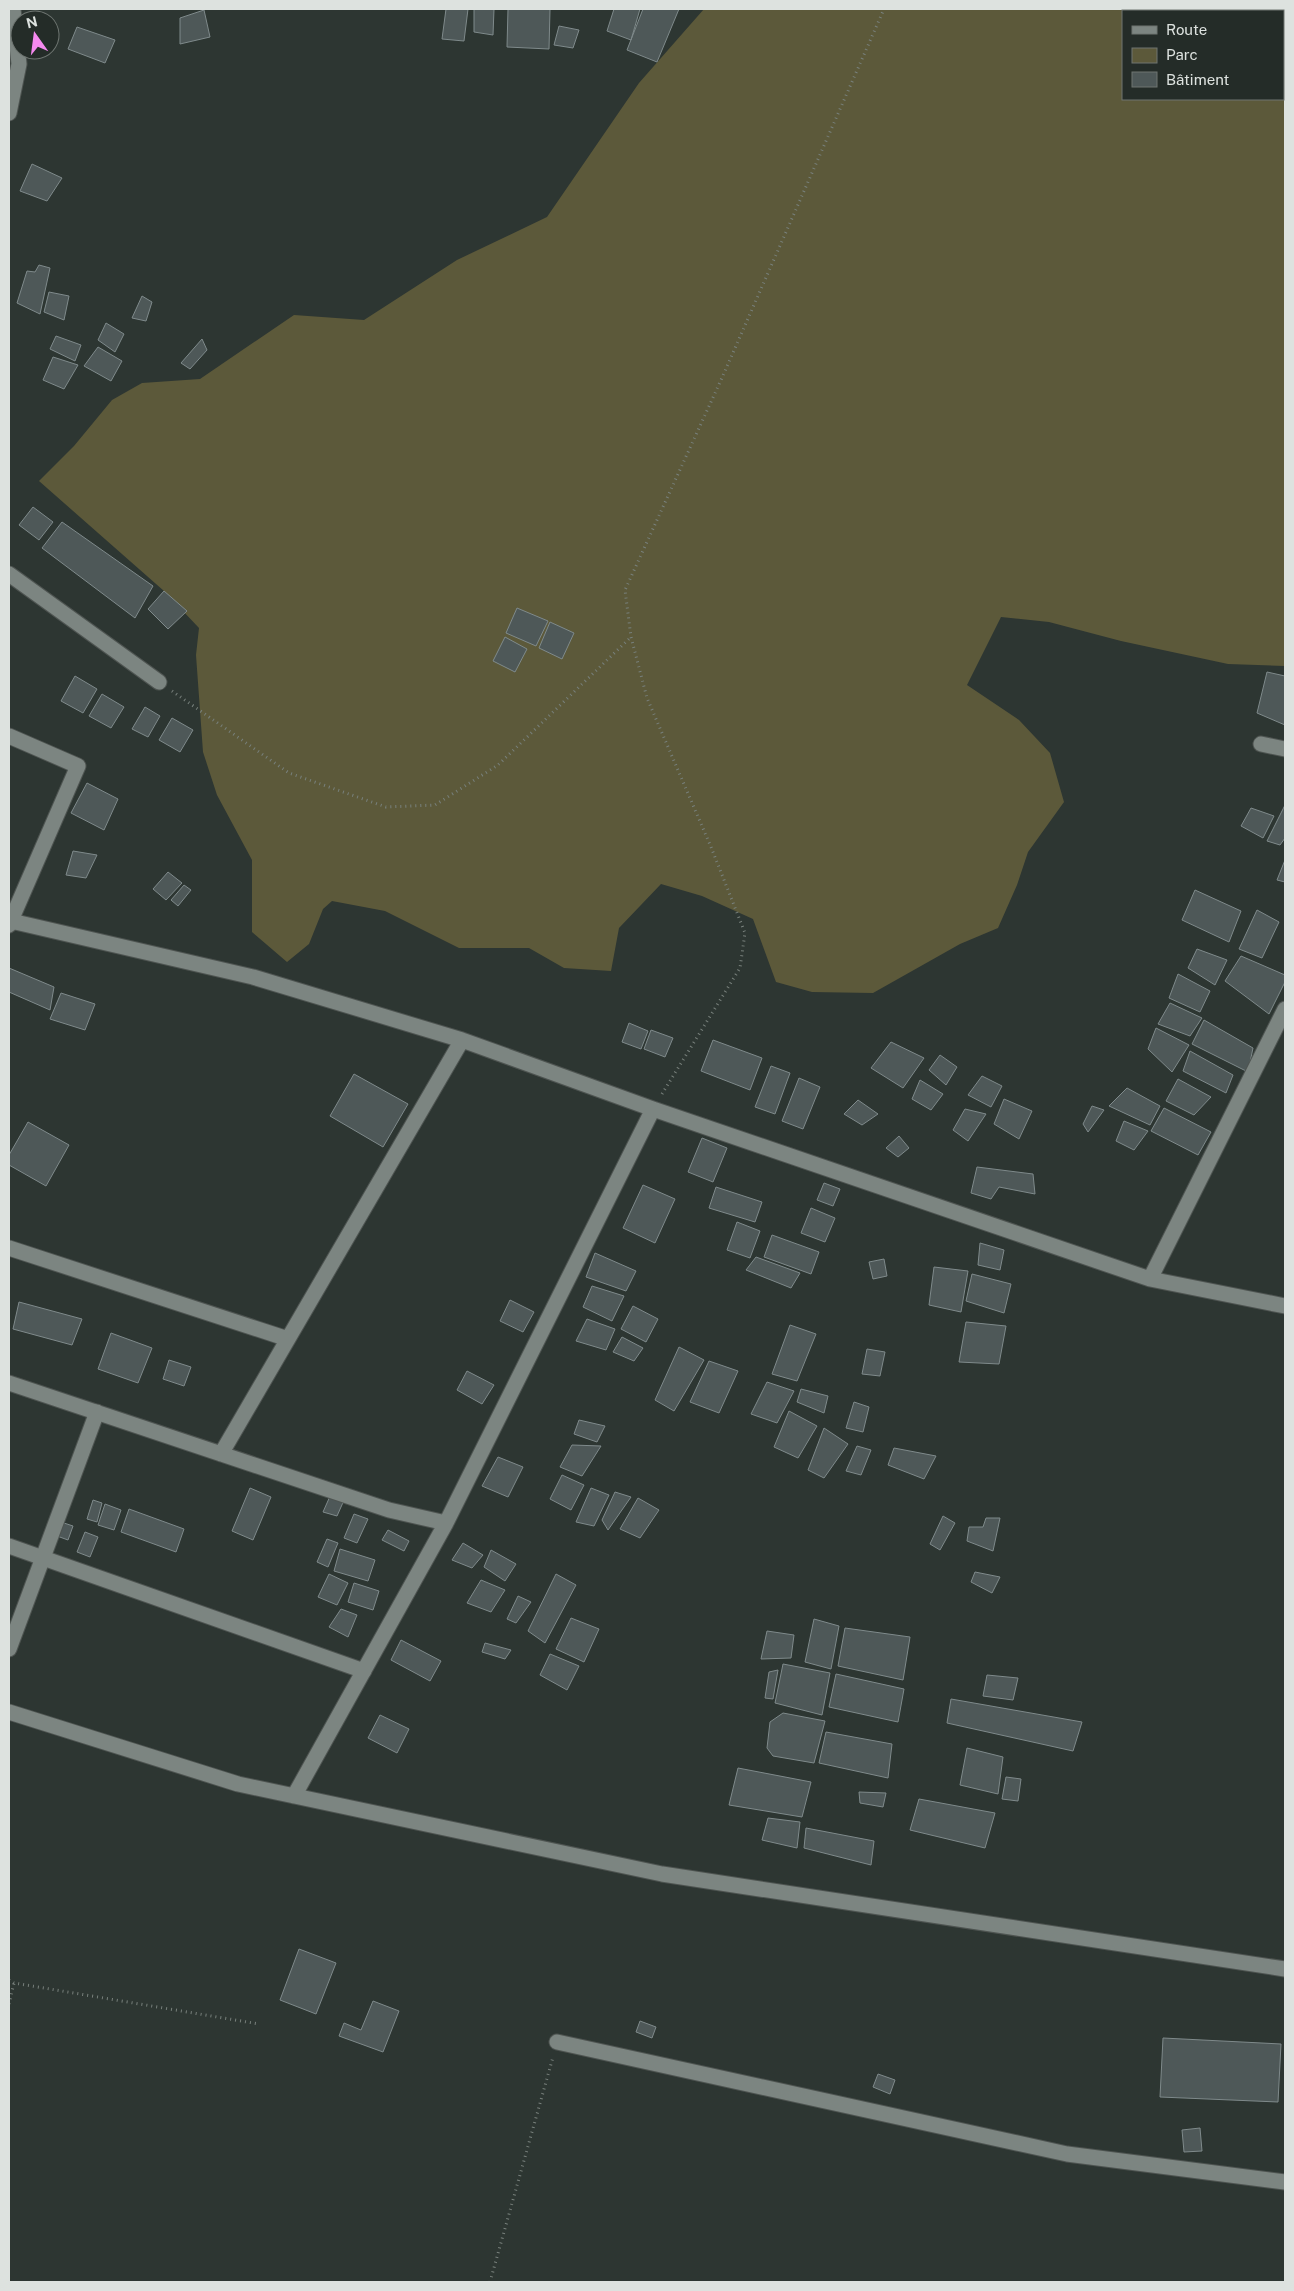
<svg xmlns="http://www.w3.org/2000/svg" width="1294" height="2291" font-family="'Public Sans',sans-serif">
<style>
.green{fill:#5c593a}
.building{fill:#4e5858;stroke:#7f8a8b}
.lines{fill:none;stroke-linecap:round;stroke-linejoin:round}
.minor-casing{stroke:#4e5451;stroke-width:17}
.path{stroke:#78807c;stroke-width:3;stroke-dasharray:1 4;stroke-linecap:butt}
.minor{stroke:#7c8581;stroke-width:15}
</style>
<rect width="100%" height="100%" fill="#2d3632"/>
<path class="green" d="M704,9H1268L1274,11H1123V99H1283V15L1285,16V666L1228,664L1121,641L1049,622L1001,617L967,685L1019,720L1050,753L1064,802L1028,852L1017,885L998,928L960,944L873,993L812,992L776,982L753,919L702,896L661,884L619,928L611,971L564,968L529,948H459L385,911L332,901L323,909L309,944L287,962L252,932V860L217,795L203,752L196,655L199,628L164,591L39,481L74,446L112,400L142,383L200,379L294,315L364,320L457,260L547,217L639,83Z"/>
<path class="building" d="M446,9H468L464,41L442,39Z
M474,9H494L493,35L474,32Z
M508,9H550L549,49L507,47Z
M614,9H640L631,40L607,31Z
M643,9H679L657,62L627,50Z
M204,10L210,37L180,44V18Z
M559,26L579,30L573,48L554,45Z
M77,27L115,40L105,63L68,49Z
M32,164L62,178L47,201L20,191Z
M39,265L50,268L40,314L17,303L27,271L35,272Z
M49,292L69,296L64,320L44,312Z
M142,296L152,302L146,321L132,318Z
M106,323L124,334L115,352L98,340Z
M56,336L81,345L75,361L50,349Z
M202,339L207,350L190,369L181,363Z
M98,347L122,361L111,381L84,366Z
M53,357L78,365L64,389L43,380Z
M33,507L53,522L39,540L19,525Z
M62,522L153,586L135,618L42,548Z
M164,591L187,611L168,629L148,609Z
M517,608L548,621L536,646L506,633Z
M550,622L574,633L562,659L539,648Z
M505,637L527,649L515,672L493,661Z
M1267,672L1285,676V725L1257,713Z
M75,676L97,689L83,713L61,701Z
M102,694L124,707L111,728L89,716Z
M145,707L160,716L148,737L132,729Z
M172,718L193,730L180,752L159,740Z
M87,783L118,799L104,830L71,813Z
M1285,805V838L1280,845L1267,841Z
M1251,808L1274,816L1263,838L1241,826Z
M73,851L97,855L86,878L66,875Z
M1285,860V882L1277,880Z
M168,872L182,883L166,900L153,889Z
M184,885L191,890L178,906L171,900Z
M1195,890L1241,911L1229,942L1182,920Z
M1257,910L1279,922L1262,958L1239,949Z
M1197,949L1227,960L1215,985L1188,968Z
M1241,956L1285,975V982L1269,1014L1225,981Z
M9,968L54,987L50,1010L9,992Z
M1178,974L1210,991L1200,1012L1169,998Z
M61,993L95,1004L85,1030L50,1019Z
M1170,1003L1202,1018L1190,1036L1158,1024Z
M1204,1020L1253,1048L1248,1072L1192,1044Z
M629,1023L648,1031L641,1049L622,1042Z
M1156,1028L1189,1045L1172,1072L1148,1049Z
M651,1030L673,1038L665,1057L644,1049Z
M713,1040L762,1058L750,1090L701,1071Z
M891,1042L924,1058L903,1088L871,1068Z
M1190,1051L1233,1075L1226,1093L1183,1071Z
M940,1055L957,1067L946,1085L929,1070Z
M771,1066L790,1073L775,1114L755,1107Z
M354,1074L408,1104L383,1147L330,1116Z
M982,1076L1002,1086L991,1107L968,1095Z
M799,1078L820,1087L803,1129L782,1121Z
M1178,1079L1211,1097L1194,1115L1166,1101Z
M920,1080L943,1094L931,1110L912,1099Z
M1127,1088L1160,1106L1150,1125L1109,1106Z
M1004,1099L1032,1111L1019,1139L994,1124Z
M858,1100L878,1114L862,1125L844,1114Z
M1092,1106L1104,1110L1088,1132L1083,1124Z
M1164,1108L1211,1132L1198,1155L1151,1131Z
M965,1109L986,1114L968,1141L953,1130Z
M1124,1121L1148,1131L1134,1150L1116,1141Z
M28,1122L69,1145L46,1186L9,1165V1155Z
M899,1136L909,1148L898,1157L886,1148Z
M702,1138L727,1148L713,1182L688,1172Z
M977,1167L1033,1174L1035,1194L999,1187L991,1199L971,1193Z
M824,1183L840,1189L833,1206L817,1200Z
M643,1185L675,1199L655,1243L623,1228Z
M716,1187L762,1202L755,1222L709,1208Z
M811,1208L835,1218L825,1242L801,1233Z
M737,1222L760,1231L750,1258L727,1250Z
M772,1235L819,1252L811,1274L764,1257Z
M980,1243L1004,1250L1000,1270L978,1265Z
M595,1253L636,1271L626,1291L586,1277Z
M756,1257L800,1273L791,1288L746,1270Z
M884,1259L887,1276L873,1279L869,1262Z
M934,1267L968,1271L961,1312L929,1305Z
M972,1274L1011,1284L1004,1313L966,1301Z
M592,1286L624,1296L612,1321L583,1307Z
M510,1300L534,1312L523,1332L500,1321Z
M19,1302L82,1319L72,1345L13,1329Z
M633,1306L658,1319L646,1342L621,1329Z
M587,1319L615,1329L606,1350L576,1341Z
M966,1322L1006,1326L999,1364L959,1362Z
M790,1325L816,1334L797,1381L772,1374Z
M111,1333L152,1348L138,1383L98,1369Z
M622,1337L643,1348L634,1361L613,1352Z
M679,1347L704,1360L674,1411L655,1400Z
M867,1349L885,1352L880,1376L862,1374Z
M169,1360L191,1367L184,1386L163,1379Z
M709,1361L738,1371L719,1413L690,1402Z
M467,1371L494,1385L482,1404L457,1390Z
M767,1382L794,1391L777,1423L751,1414Z
M801,1389L828,1396L824,1413L797,1402Z
M854,1402L869,1407L863,1432L846,1428Z
M789,1411L817,1426L798,1458L774,1447Z
M579,1420L605,1426L597,1442L574,1434Z
M824,1428L848,1444L824,1478L808,1470Z
M572,1445L601,1446L582,1476L560,1467Z
M857,1446L871,1450L861,1475L846,1471Z
M894,1448L936,1456L924,1479L888,1465Z
M498,1457L523,1467L508,1497L482,1486Z
M562,1475L584,1485L571,1510L550,1499Z
M250,1488L271,1497L253,1540L232,1531Z
M591,1488L609,1495L594,1526L576,1522Z
M615,1492L631,1497L608,1530L602,1520Z
M331,1494L345,1498L337,1516L323,1512Z
M638,1498L659,1510L640,1538L620,1529Z
M93,1500L102,1503L97,1522L87,1519Z
M105,1504L121,1510L114,1530L98,1525Z
M129,1509L184,1529L176,1552L121,1532Z
M354,1514L368,1519L357,1543L344,1538Z
M943,1516L955,1523L940,1550L930,1544Z
M986,1518H1000L993,1551L967,1541L969,1527H983Z
M61,1522L73,1526L68,1540L57,1536Z
M388,1530L409,1541L404,1551L382,1540Z
M85,1532L98,1537L90,1557L77,1552Z
M327,1539L338,1543L328,1567L317,1562Z
M463,1543L483,1555L472,1568L452,1560Z
M340,1549L375,1560L368,1581L334,1571Z
M491,1550L516,1564L505,1581L484,1567Z
M975,1572L1000,1577L992,1593L971,1582Z
M329,1574L348,1583L337,1605L318,1597Z
M556,1574L576,1585L545,1643L528,1631Z
M481,1580L505,1590L491,1612L467,1603Z
M354,1583L379,1591L373,1610L348,1602Z
M518,1596L531,1602L516,1623L507,1619Z
M341,1609L357,1615L348,1637L329,1627Z
M571,1618L599,1629L584,1662L556,1649Z
M814,1619L839,1626L831,1669L805,1662Z
M845,1628L910,1637L903,1680L838,1666Z
M767,1631L794,1635L791,1658L761,1659Z
M401,1640L441,1661L430,1681L391,1660Z
M485,1643L511,1650L505,1659L482,1652Z
M550,1654L579,1666L567,1690L540,1675Z
M783,1664L830,1673L822,1715L775,1703Z
M778,1670L773,1699L765,1698L769,1672Z
M836,1674L904,1689L898,1722L829,1707Z
M987,1675L1018,1678L1013,1700L983,1696Z
M951,1699L1082,1722L1073,1751L947,1723Z
M783,1713L825,1721L814,1763L773,1756L767,1748L770,1722Z
M380,1715L409,1729L397,1753L368,1738Z
M826,1732L892,1744L888,1778L819,1763Z
M967,1748L1003,1757L998,1794L960,1785Z
M738,1768L811,1782L802,1817L729,1805Z
M1006,1777L1021,1779L1018,1801L1002,1799Z
M859,1792L886,1793L883,1807L860,1803Z
M919,1799L995,1813L985,1848L910,1830Z
M768,1818L800,1822L797,1848L762,1840Z
M806,1828L874,1841L871,1865L804,1848Z
M299,1949L336,1963L316,2014L280,2000Z
M373,2001L399,2011L383,2052L339,2036L344,2023L361,2030Z
M640,2021L656,2027L652,2038L636,2032Z
M1163,2038L1281,2044L1278,2102L1160,2097Z
M878,2074L895,2080L890,2094L873,2087Z
M1200,2128L1202,2151L1184,2152L1182,2130Z"/>
<g class="lines">
<defs>
<path id="minor" d="M9,113L19,64L13,9
M9,574L159,682
M9,736L78,766L9,925
M1261,744L1285,749
M11,921L253,977L462,1040L653,1109L1150,1279L1285,1306
M9,1248L288,1339
M1150,1279L1285,1009
M9,1383L389,1510L446,1523
M221,1454L462,1040
M9,1546L364,1671
M9,1649L97,1412
M9,1712L238,1784L662,1874L1285,1969
M294,1796L446,1523L653,1109
M557,2042L1067,2154L1285,2182"/>
</defs>
<use href="#minor" class="minor-casing"/>
<path class="path" d="M172,691L289,773L386,807L435,805L498,765L631,637
M662,1094L740,968L745,933L711,847L647,698L631,637L625,590L721,380L884,9
M9,1980L14,1983L259,2024
M9,2004L14,1983
M490,2282L553,2057"/>
<use href="#minor" class="minor"/>
</g>
<rect width="1294" height="2291" fill="none" stroke="#dde2df" stroke-width="20"/>
<rect x="1122" y="10" width="162" height="90" fill="#242c28" stroke="#6e7571"/>
<rect x="1132" y="26" width="25" height="8" fill="#7c8581" stroke="#6e7571"/>
<text x="1166" y="35" font-size="15" fill="#dde2df">Route</text>
<rect x="1132" y="48" width="25" height="15" fill="#5c593a" stroke="#6e7571"/>
<text x="1166" y="60" font-size="15" fill="#dde2df">Parc</text>
<rect x="1132" y="72" width="25" height="15" fill="#4e5858" stroke="#6e7571"/>
<text x="1166" y="85" font-size="15" fill="#dde2df">Bâtiment</text>
<g transform="translate(35 35) rotate(346)"><circle r="24" fill="#242c28" stroke="#6e7571"/>
<path d="M0-4L9 19L0 12L-9 19Z" fill="#f589ef"/>
<text y="-8" font-size="14" font-weight="bold" text-anchor="middle" fill="#dde2df">N</text>
</g>
</svg>
